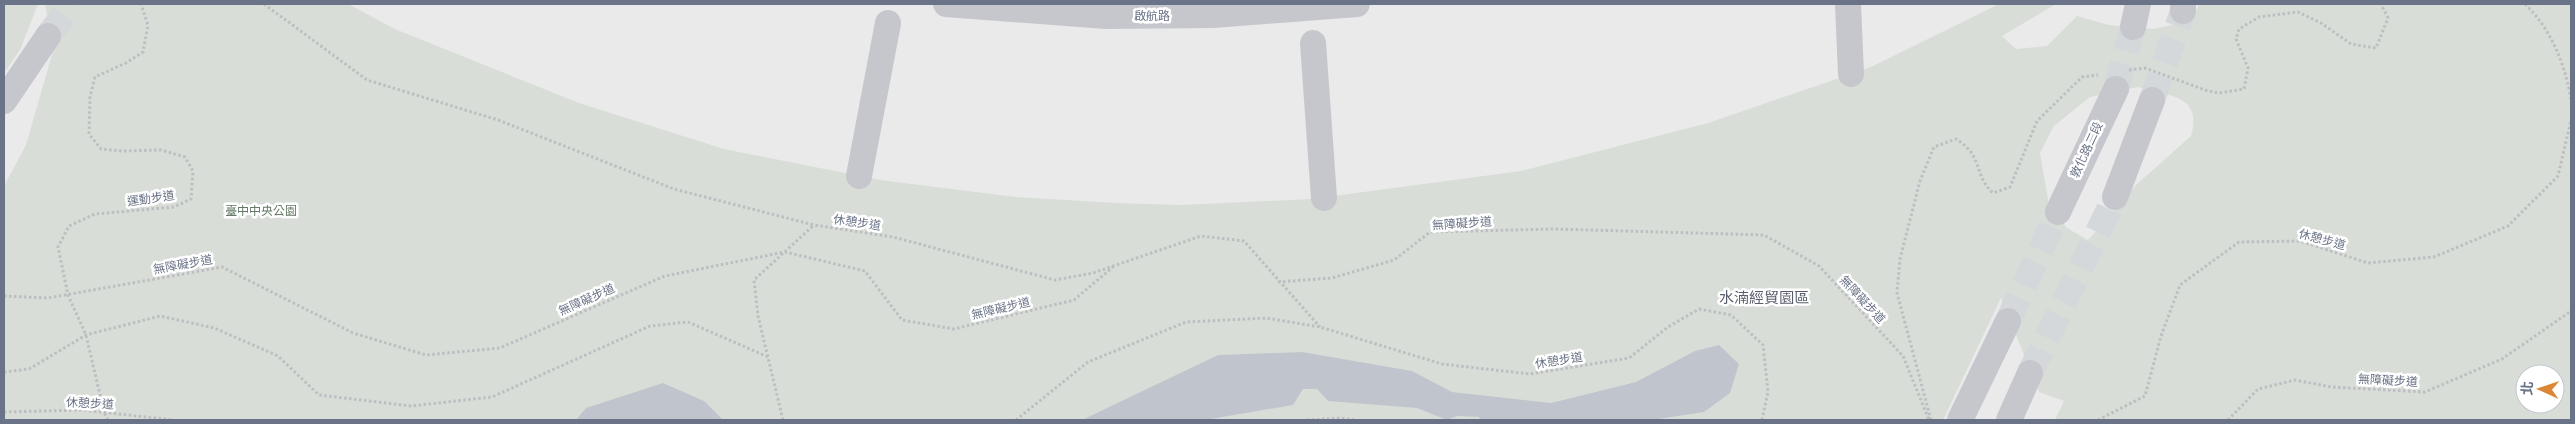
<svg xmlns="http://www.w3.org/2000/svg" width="2575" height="424" font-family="'Source Sans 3','Noto Sans TC',sans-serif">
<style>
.built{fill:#eaeaeb;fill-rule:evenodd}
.green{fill:#d8ded7;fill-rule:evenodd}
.water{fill:#c0c5cd}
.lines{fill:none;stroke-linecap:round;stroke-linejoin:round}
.minor-tunnel{stroke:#d5d8db;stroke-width:26;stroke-dasharray:26 13;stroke-linecap:butt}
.path{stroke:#bdbec2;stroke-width:3;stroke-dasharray:2.5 2.5;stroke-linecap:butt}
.minor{stroke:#c5c7cc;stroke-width:26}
.labels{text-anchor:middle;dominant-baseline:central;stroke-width:5;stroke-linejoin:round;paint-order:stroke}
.street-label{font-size:12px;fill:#6a7387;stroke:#fff}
.park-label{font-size:12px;fill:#657966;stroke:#fff}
.quarter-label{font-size:15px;fill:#585e6c;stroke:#fff}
</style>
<rect width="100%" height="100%" fill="#f9f9f7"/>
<path class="built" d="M4,4H2571V420H4ZM2525,374H2555V404H2525Z"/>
<path class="green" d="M4,4H38L20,50L4,73Z
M45,4H348L395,29L579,103L724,149L880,180L1016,197L1117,203L1180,205L1311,199L1521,171L1708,123L1851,74L1873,66L1999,4H2056L2002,36L2016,49L2047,46L2077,16L2109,25L2154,29L2193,20L2199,4H2571V420H2055L2064,401L2039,392L2001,298L1943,420H4V186L26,145L53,51ZM2138,87C2169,96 2203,95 2191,136L2136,185L2088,240L2067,228L2049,205L2040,153L2054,126L2090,97ZM2525,374H2555V404H2525Z"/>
<path class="water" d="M1719,345L1739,364L1730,393L1704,412L1652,420H1480L1479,417L1457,416L1447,420L1417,408L1328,401L1317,389H1303L1293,405L1205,420H1082L1218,355L1302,352L1412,371L1452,392L1551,403L1636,382L1695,351Z
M663,383L704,401L723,420H576L586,408Z"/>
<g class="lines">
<path class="minor-tunnel" d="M48,36L72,4
M2116,89L2133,27
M2152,100L2183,11
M2008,321L2058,212
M2030,373L2115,197"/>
<path class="path" d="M264,4L367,80L498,120L674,189L814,225L893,237L1055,280L1093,273L1201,236L1244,241L1320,327
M2525,4C2551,29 2565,64 2571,99
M2129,70L2145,68L2208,91L2219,93L2244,89L2248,68L2236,39L2239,29L2259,17L2298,12L2321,23L2351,44L2376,48L2388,18L2381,4
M1278,282L1332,278L1394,260L1430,232L1554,229L1764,235L1819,266L1903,356L1929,420
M4,296L48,298L222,267L353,333L426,355L500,348L665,276L785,252L865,271L902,320L954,329L1074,300L1114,266
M4,372L29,369L86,335L160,316L214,328L278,356L319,395L411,406L492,397L650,326L688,322L768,357
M4,412L82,410L174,420
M108,420L104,412L86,335L68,295L58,247L69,226L95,214L174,207L191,199L193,171L185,157L161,150L122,151L101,149L89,134L90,97L95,77L126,63L143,52L148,25L141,4
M783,420L758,316L754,280L814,225
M1016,420L1088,362L1186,322L1266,318L1320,327L1442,364L1530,374L1629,358L1668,327L1699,309L1731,315L1763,345L1768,392L1762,420
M1307,420L1340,418L1355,420
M1931,420L1897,293L1900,259L1920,181L1934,147L1956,139C1984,156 1973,175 1993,193L2010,187L2037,121L2082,77L2098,75
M2098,420L2145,396L2161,336L2180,285L2239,242L2300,241L2368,263L2434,257L2508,226L2558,176L2571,120
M2228,420L2258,389L2295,380L2331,387L2425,392L2502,359L2571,311"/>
<path class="minor" d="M946,4L1106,16L1213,15L1357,4
M1848,4L1851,74
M2183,4V11
M2133,27L2138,4
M1313,43L1324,198
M4,101L48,36
M859,176L888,23
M2115,197L2152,100
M2058,212L2116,89
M1960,420L2008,321
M2009,420L2030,373"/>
</g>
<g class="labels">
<g class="street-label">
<text x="1152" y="16">啟航路</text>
<text transform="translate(2087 150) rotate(-65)">敦化路二段</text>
<text transform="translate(151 199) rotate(-8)">運動步道</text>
<text transform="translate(857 223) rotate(8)">休憩步道</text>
<text transform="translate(1462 224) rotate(-4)">無障礙步道</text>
<text transform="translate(2322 240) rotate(15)">休憩步道</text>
<text transform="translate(183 265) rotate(-10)">無障礙步道</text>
<text transform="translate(587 300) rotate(-24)">無障礙步道</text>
<text transform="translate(1862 300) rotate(47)">無障礙步道</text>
<text transform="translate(1001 309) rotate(-13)">無障礙步道</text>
<text transform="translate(1559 361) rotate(-9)">休憩步道</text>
<text transform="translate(2388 381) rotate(3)">無障礙步道</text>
<text transform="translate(90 404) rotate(3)">休憩步道</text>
</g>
<g class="park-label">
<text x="261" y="211">臺中中央公園</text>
</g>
<g class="quarter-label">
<text x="1764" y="298">水湳經貿園區</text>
</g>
</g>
<rect width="2575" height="424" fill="none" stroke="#6a7387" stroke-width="10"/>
<g transform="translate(2540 389) rotate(273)"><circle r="24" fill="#ffffff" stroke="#c3c7cf"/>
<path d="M0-4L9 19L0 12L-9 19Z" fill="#db8736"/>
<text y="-8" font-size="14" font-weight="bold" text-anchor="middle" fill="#6a7387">北</text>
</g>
</svg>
